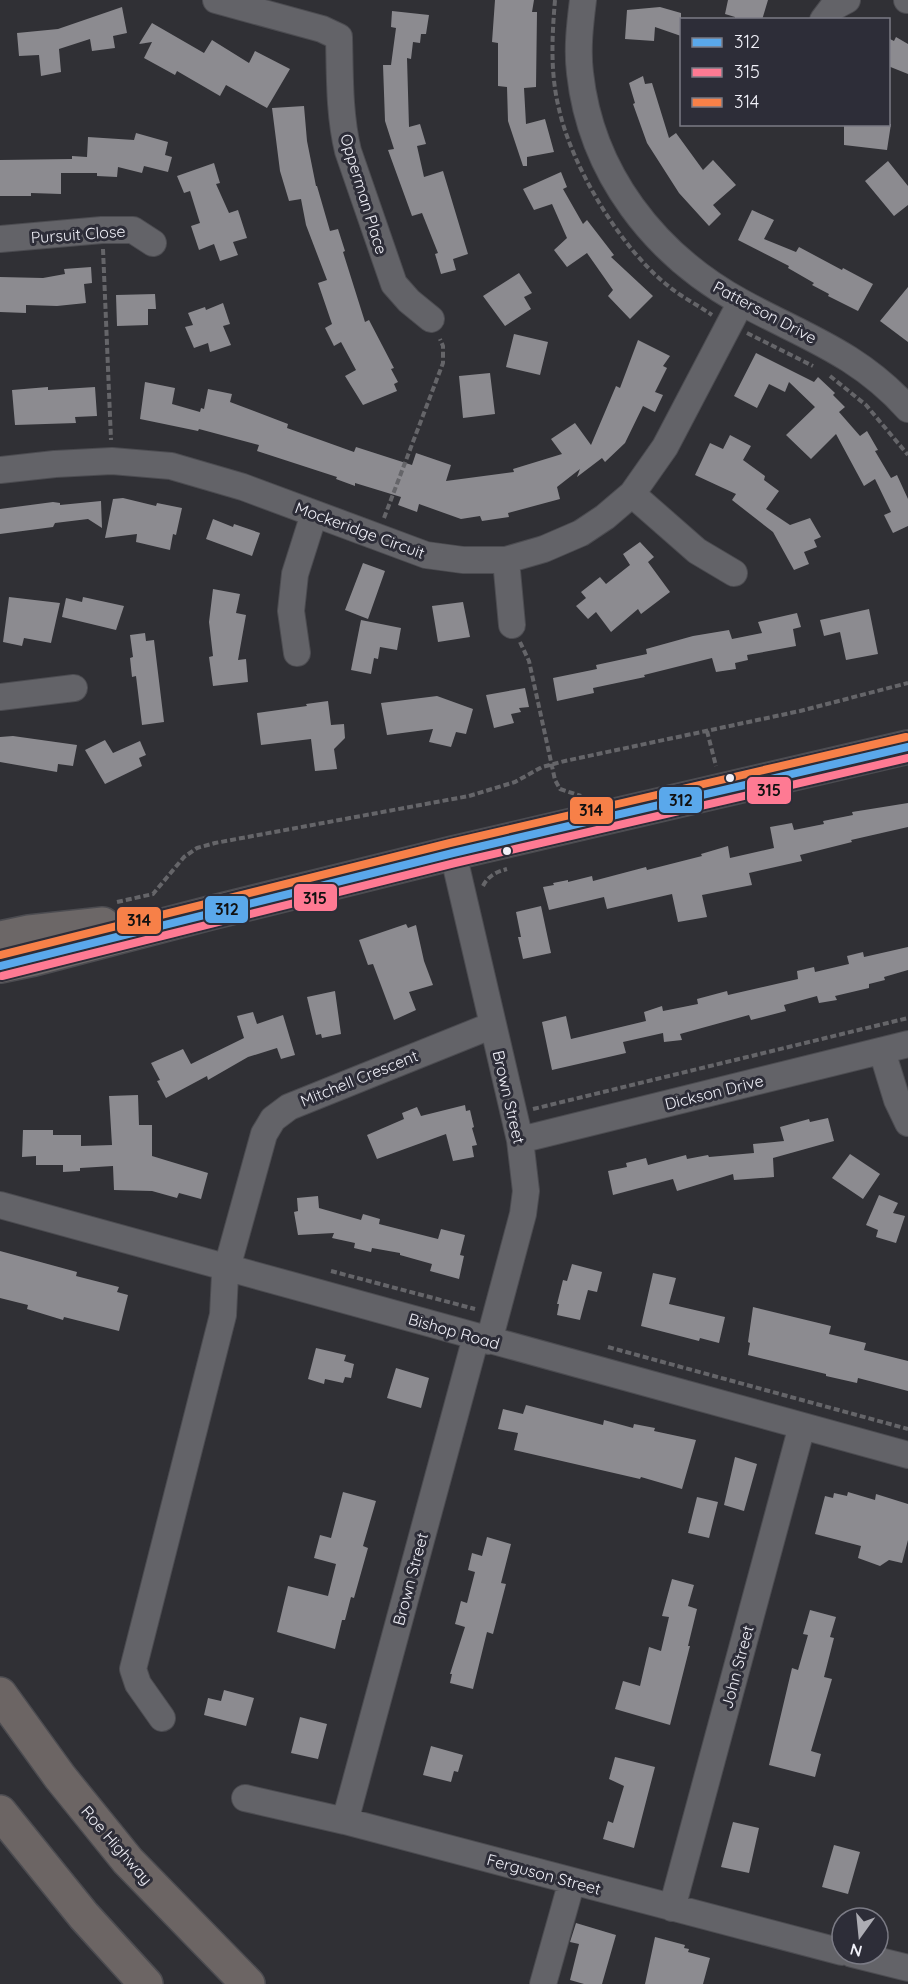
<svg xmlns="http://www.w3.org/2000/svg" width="908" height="1984" font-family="Quicksand,sans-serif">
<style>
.building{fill:#8c8b90}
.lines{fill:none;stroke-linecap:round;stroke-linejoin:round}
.minor-casing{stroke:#4c4c51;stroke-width:28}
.major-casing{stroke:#4c4c51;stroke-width:36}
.highway-casing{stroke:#4c4c51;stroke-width:36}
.path{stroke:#656569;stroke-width:4;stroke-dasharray:6 3;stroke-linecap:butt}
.minor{stroke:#636368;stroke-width:26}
.major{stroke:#6c6767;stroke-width:33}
.highway{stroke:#6c6564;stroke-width:33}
.bus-1-casing{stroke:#2d2d38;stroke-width:12}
.bus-2-casing{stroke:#2d2d38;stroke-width:12}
.bus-3-casing{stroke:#2d2d38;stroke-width:12}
.bus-1{stroke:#5aa8eb;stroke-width:8}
.bus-2{stroke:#fe7a93;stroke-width:8}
.bus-3{stroke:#f78048;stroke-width:8}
.bus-dot{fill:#f0f0f8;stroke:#2d2d38;stroke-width:2}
.labels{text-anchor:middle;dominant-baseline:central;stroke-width:6;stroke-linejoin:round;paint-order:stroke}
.street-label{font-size:16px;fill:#f0f0f8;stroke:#2d2d38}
.line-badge{stroke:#2d2d38;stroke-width:2}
.pale-badge-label{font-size:16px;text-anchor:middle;font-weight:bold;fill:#111}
</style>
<rect width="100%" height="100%" fill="#303035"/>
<path class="building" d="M495,0H534L532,12H537L536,87L524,88L526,124L545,119L554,152L527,157V166H523L508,121L507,87L498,86V43L492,42Z
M728,0H768L762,20H735V17L725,14Z
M122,7L127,33L113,36L115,48L92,51L90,39L59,49L61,72L41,76L39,55L19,56L17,33L58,29Z
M660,7L681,13V36L655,27L654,41L625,39L627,10Z
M392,11L429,15L426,34H421L420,43L413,42L411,59L407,58L409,127L420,124L426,144L417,146L424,177L443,171L468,254L453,259L456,270L441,274L435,254L438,253L422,213L412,216L388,150L394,149L385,121L383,65H391L396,28L391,27Z
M152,23L204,53L212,40L249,63L255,51L290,69L267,108L226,85L220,96L177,71L175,75L144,58L152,42L139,44Z
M896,37L908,44V74L888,66V38L894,41Z
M643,76L645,84L652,83L669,138L676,133L703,170L713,160L736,185L713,205L721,214L709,226L679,193L647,143L633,104L635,103L629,83Z
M304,106L307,141L316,186H317L330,231L338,229L345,251L343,252L365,322L369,320L394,368L391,369L398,382L394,384L397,391L363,405L345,376L356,370L341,342L334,346L325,328L332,324L318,283L327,280L306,225L301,199L289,201L280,171L272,108Z
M844,124H891L887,150L844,145Z
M136,133L168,142L165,155L172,157L168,172L144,166L142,173L118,167L117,177L97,176V173H61V194L31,193V196H0V160L72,159V156L87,157L88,137L134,140Z
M888,161L908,186V205L894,216L865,181Z
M214,163L220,183L216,184L229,213L238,210L247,238L233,242L238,255L220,261L214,244L199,250L191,226L200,223L190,191L184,193L177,176Z
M561,172L567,187L563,189L583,224L587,220L614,255L611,257L653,296L630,319L608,296L613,290L587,253L567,267L554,250L567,238L552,204L534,210L523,189Z
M752,210L774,220L764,239L796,252L799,247L842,270L843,268L873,284L858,311L828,296L829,294L812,285L814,283L788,268L789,266L738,240Z
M91,267L92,283L84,284L86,303L57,306L26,305V313L0,312V277L43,278L65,274L64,269Z
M519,273L532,293L524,297L531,309L505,326L483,296Z
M908,287V342L880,321Z
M155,294L156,309H148V325L117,326L116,295Z
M223,303L230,324L223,326L231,345L210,352L208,343L194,348L185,327L193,325L188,313L205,307L206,310Z
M514,334L548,342L540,375L506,367Z
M638,340L670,356L663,366L667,368L655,392L663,395L655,412L643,406L625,443L605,462L602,458L577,477L580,469L557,487L560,499L508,513L509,517L482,521L480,516L461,519L419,504L417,512L398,505L401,497L355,483V486L336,479L337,477L257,451L259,445L199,429L198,431L140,419L145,382L175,388L172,404L200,412L201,408L204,409L208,389L232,394L230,402L288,424L287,428L354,452L356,447L412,465L416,453L451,465L446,481L514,472L513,469L562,454L551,439L575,423L591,445L616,386L620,388Z
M756,353L814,382L818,377L835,393L833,395L845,407L839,412L860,436L867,431L878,450L875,451L891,478L897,475L908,499V526L893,533L884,515L891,512L875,479L864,486L836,434L811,459L786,435L815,407L789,382L785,392L769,384L757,408L734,396Z
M490,373L495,414L463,418L459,376Z
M48,387V390L95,387L97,416L75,417L76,423L15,425L12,390Z
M730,435L751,446L743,460L765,476L764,480L779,491L766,509L790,525L810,518L821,537L814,540L817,547L804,552L809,564L794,570L773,532L732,500L736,494L695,475L710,443L723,449Z
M123,498L156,506L157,503L182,508L176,535L173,534L170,550L136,542L137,534L105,538L113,499Z
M101,501L102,528L88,519L55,523L53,527L0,534V509L53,502L60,503V505Z
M213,519L233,527L234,524L260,533L252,556L206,539Z
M640,542L654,557L648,562L670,592L641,614L638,609L611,632L596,612L588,619L576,606L586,598L581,592L600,577L606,584L630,565L623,554Z
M363,563L385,571L368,619L345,610Z
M213,589L240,594L236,613L246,615L238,660L246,659L248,682L213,686L209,657L213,656L209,622Z
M9,597L60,603L51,643L24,638L22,646L3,642Z
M83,597L124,606L116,630L62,617L66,598L82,602Z
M463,602L470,637L438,642L432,606Z
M869,609L878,654L846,660L840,632L824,636L820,620Z
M797,613L801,627L793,629L796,646L747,655L748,660L735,663L736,669L716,672L712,658L644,675L645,677L593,688L594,693L557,701L553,678L597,669L596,665L647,654L646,649L693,636L729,630L732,639L762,633L758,622Z
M361,620L401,628L397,650L380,647L378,659L374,658L371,674L351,670Z
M145,633L146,641L154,640L164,722L142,725L136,676L132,677L130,658L133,657L130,635Z
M525,688L529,707L519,708L521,712L511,714L514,723L494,728L486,695Z
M437,696L473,709L466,734L456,732L451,747L429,742L433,729L387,735L381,703Z
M328,701L331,725L344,724L345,738L334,749L337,769L315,771L311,739L261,745L257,713L307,706L306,704Z
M13,736L77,745L73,766L58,764L57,772L0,762V737Z
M105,740L113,753L140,741L146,755L139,758L142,766L105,784L85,750Z
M908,803V827L851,840L852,842L800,855L802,861L749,873L752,885L702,895L707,917L678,922L672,894L607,909L604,897L549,910L543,887L554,885L553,883L568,880V882L592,876L593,881L646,867L647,870L702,856L701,854L728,846L730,858L774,848L770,827L792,823L794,830L824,824L823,821L853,815L852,812Z
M541,906L551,953L523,959L518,937H521L516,912Z
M406,924L408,928L416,925L424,961L433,985L409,992L416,1010L394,1020L373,964L368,965L359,940Z
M908,947V970L884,977L885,980L869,984V988L835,996L837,1000L819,1003L817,996L784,1005L786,1011L751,1020L749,1015L680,1034L682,1040L664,1042L663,1033L623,1042L626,1053L552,1070L542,1022L566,1016L571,1039L646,1021L644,1012L662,1006L663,1011L698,1004L697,999L727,991L728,995L798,979L797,971L814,967L815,972L849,964L847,956L863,952L864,957Z
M335,991L341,1034L322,1038L321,1034L316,1035L307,997Z
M253,1012L257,1024L283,1015L295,1055L281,1059L277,1048L248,1057L208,1080L207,1076L166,1098L157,1081L160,1080L151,1063L183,1049L191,1064L244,1038L237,1016Z
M138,1095L139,1125H152V1156L208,1173L201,1199L179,1193L177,1198L152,1191L114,1190L113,1166L80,1168V1171L63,1172V1165H36V1156L22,1157L23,1130H53V1135H81V1146L112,1145L109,1096Z
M465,1105L466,1111L470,1110L474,1127L472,1128L477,1145L472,1146L474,1157L453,1161L446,1134L377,1159L367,1135L404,1119L402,1113L417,1107L421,1116Z
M828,1118L834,1141L773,1158L774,1177L734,1180L733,1174L677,1191L673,1179L613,1195L608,1171L627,1167L626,1163L646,1158L648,1165L686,1155L687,1159L708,1155L709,1157L754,1153L753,1144L784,1141L780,1127L809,1119L810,1122Z
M850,1154L880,1174L863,1199L832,1178Z
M879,1195L898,1203L893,1213L905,1216L896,1243L876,1237L878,1230L866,1225Z
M318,1196L319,1208L361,1220L363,1214L380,1219L379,1224L438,1239L441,1229L465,1235L460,1255L464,1256L459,1279L430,1271L432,1264L400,1255V1253L372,1248L371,1252L354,1248L355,1243L332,1238L334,1233L298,1235L294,1212L298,1211L297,1198Z
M0,1251L77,1272L76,1276L119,1287L117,1292L128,1295L119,1331L64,1317L63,1320L27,1309L28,1305L0,1298Z
M572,1264L602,1272L597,1292L588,1290L580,1320L557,1315L559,1304H557L563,1280L567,1281Z
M653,1273L676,1278L669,1304L725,1317L719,1343L700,1338L699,1341L641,1326Z
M753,1307L831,1326L829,1334L866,1343L864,1350L908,1361V1391L858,1378L857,1383L826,1376V1374L748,1355L750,1343L748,1342Z
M316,1348L346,1355L344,1361L354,1364L351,1378L345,1377L343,1383L325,1379L324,1384L308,1379Z
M396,1368L429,1378L421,1408L387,1398Z
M526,1405L603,1425L604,1420L633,1428L634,1424L655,1428L654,1431L696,1440L682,1489L641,1477L640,1479L514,1450L518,1433L498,1429L503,1409L523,1414Z
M735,1457L757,1464L744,1511L724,1505Z
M343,1492L376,1501L363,1546L368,1548L354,1598L351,1597L345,1620H342L335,1649L277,1632L288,1586L328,1596L336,1564L314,1558L320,1535L331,1538Z
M848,1492L875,1500L876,1494L908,1504V1540L902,1563L889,1560L880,1566L858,1558L861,1546L815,1534L825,1496L833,1498L834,1493L847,1496Z
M697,1497L718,1502L709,1538L688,1533Z
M487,1537L511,1544L501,1583L506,1584L493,1634L487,1632L473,1689L450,1683L452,1674H450L465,1627L455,1624L461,1601L467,1603L475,1572L468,1570L472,1553L482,1556Z
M672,1579L694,1585L688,1606L697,1609L688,1646H690L670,1725L615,1709L623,1681L640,1686L649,1647L661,1651L669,1617L662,1616Z
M810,1610L836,1617L830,1637L834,1638L824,1677L832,1679L811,1751L821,1754L815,1777L769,1765L792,1668L798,1670L808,1635L803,1634Z
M224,1690L254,1698L246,1726L204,1715L208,1698L221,1701Z
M300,1717L327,1724L318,1759L291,1753Z
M431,1746L463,1755L458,1772L454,1771L451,1782L423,1775Z
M615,1757L655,1767L634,1848L603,1839L608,1821L613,1823L624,1786L609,1779Z
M733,1822L759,1828L749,1873L721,1867Z
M834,1845L860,1852L848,1894L822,1887Z
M576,1923L616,1935L602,1984H584L570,1980L579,1944L570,1942Z
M655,1937L685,1945L684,1948L689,1949L688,1952L710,1958L703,1984H645Z"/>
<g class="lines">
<defs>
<path id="minor" d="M216,0L322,29L339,37C340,75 339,114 348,151L394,284L409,301L431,319
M583,0C580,24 577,49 580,73C591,173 654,254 741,302C803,336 858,353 908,409
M907,0H908
M823,20L832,8L847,0
M0,239L102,230H133L153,243
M0,470L55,464L112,461L171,466L243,487L426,555L463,560H506L544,549L581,533L605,517L632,494L665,447L741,302
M632,494L697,551L734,573
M506,560L512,625
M297,653L291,611L295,574L314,514
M0,697L74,688
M453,853L520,1140L526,1191L523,1214L489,1341
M882,1051L897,1100L908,1123
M520,1140L908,1044
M0,1205L908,1455
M162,1718L138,1684L133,1669L223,1315L225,1275L264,1134L273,1119L289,1107L493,1025
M245,1798L345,1821L842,1952
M345,1821L476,1337
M672,1908L802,1426
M852,1954L908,1968
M543,1984L572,1881"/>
<path id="major" d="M0,938L29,932L103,924
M0,966L34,959L210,913L453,853L908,747"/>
<path id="highway" d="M0,1694L60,1777L128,1861L248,1984
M0,1812L84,1916L146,1984"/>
</defs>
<use href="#minor" class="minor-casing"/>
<use href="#major" class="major-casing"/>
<use href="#highway" class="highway-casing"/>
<path class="path" d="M555,0C552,36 550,73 559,109C572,167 620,247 667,285C681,297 698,305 712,315
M103,249L111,440
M747,333L813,366
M830,376L866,405L908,455
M384,518L443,363V346L440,339
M520,642L529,661L555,780L560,789L581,796
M707,731L716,766
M483,886C488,876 496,872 507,869
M117,902L153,894L184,857L197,848L215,843L469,796L515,782L542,767L565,761L800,711L908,683
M533,1109L908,1018
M331,1271L475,1309
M608,1347L908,1429"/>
<use href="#minor" class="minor"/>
<use href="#major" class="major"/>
<use href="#highway" class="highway"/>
<defs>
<path id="bus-1" d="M0,966L453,853L908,747"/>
<path id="bus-2" d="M2,976L455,863L908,758"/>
<path id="bus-3" d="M0,955L450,843L906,737"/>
</defs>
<use href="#bus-1" class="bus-1-casing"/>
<use href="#bus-2" class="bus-2-casing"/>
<use href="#bus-3" class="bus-3-casing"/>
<use href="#bus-1" class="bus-1"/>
<use href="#bus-2" class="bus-2"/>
<use href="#bus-3" class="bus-3"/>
</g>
<g class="bus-dot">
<circle cx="730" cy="778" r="5"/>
<circle cx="507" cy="851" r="5"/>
</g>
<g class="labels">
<g class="street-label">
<text transform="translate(364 194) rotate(73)">Opperman Place</text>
<text transform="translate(78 234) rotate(-4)">Pursuit Close</text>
<text transform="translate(765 312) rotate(28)">Patterson Drive</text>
<text transform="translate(360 530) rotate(20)">Mockeridge Circuit</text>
<text transform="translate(359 1078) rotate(-22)">Mitchell Crescent</text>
<text transform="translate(714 1092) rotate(-14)">Dickson Drive</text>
<text transform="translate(509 1097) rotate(77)">Brown Street</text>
<text transform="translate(454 1331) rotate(16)">Bishop Road</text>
<text transform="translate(410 1579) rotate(-75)">Brown Street</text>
<text transform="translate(737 1667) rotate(-75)">John Street</text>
<text transform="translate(117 1845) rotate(49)">Roe Highway</text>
<text transform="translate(544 1874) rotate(15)">Ferguson Street</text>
</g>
</g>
<g class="line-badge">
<rect x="746" y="776" width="46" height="29" rx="6" fill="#fe7a93"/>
<rect x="658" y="786" width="45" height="28" rx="6" fill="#5aa8eb"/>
<rect x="569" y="796" width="45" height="29" rx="6" fill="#f78048"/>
<rect x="293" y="883" width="45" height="29" rx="6" fill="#fe7a93"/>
<rect x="204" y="895" width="45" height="29" rx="6" fill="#5aa8eb"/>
<rect x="116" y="906" width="46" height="29" rx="6" fill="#f78048"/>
</g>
<g class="pale-badge-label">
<text x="769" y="796">315</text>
<text x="681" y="806">312</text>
<text x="591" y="816">314</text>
<text x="315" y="904">315</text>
<text x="227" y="915">312</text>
<text x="139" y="926">314</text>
</g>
<rect x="680" y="18" width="210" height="108" fill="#2d2d38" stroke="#7b7b85" stroke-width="1.5"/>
<rect x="692" y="38" width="30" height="9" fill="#5aa8eb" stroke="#7b7b85" stroke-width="1.5"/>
<text x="734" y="48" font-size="18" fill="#f0f0f8">312</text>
<rect x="692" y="68" width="30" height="9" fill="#fe7a93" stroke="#7b7b85" stroke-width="1.5"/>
<text x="734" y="78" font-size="18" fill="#f0f0f8">315</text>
<rect x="692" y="98" width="30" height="9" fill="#f78048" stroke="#7b7b85" stroke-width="1.5"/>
<text x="734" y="108" font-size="18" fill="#f0f0f8">314</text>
<g transform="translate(860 1936) rotate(195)"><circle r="28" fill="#2d2d38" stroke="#7b7b85" stroke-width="1.5"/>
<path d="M0-4.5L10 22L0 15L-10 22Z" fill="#adadb4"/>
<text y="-9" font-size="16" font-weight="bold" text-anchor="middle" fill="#f0f0f8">N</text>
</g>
</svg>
